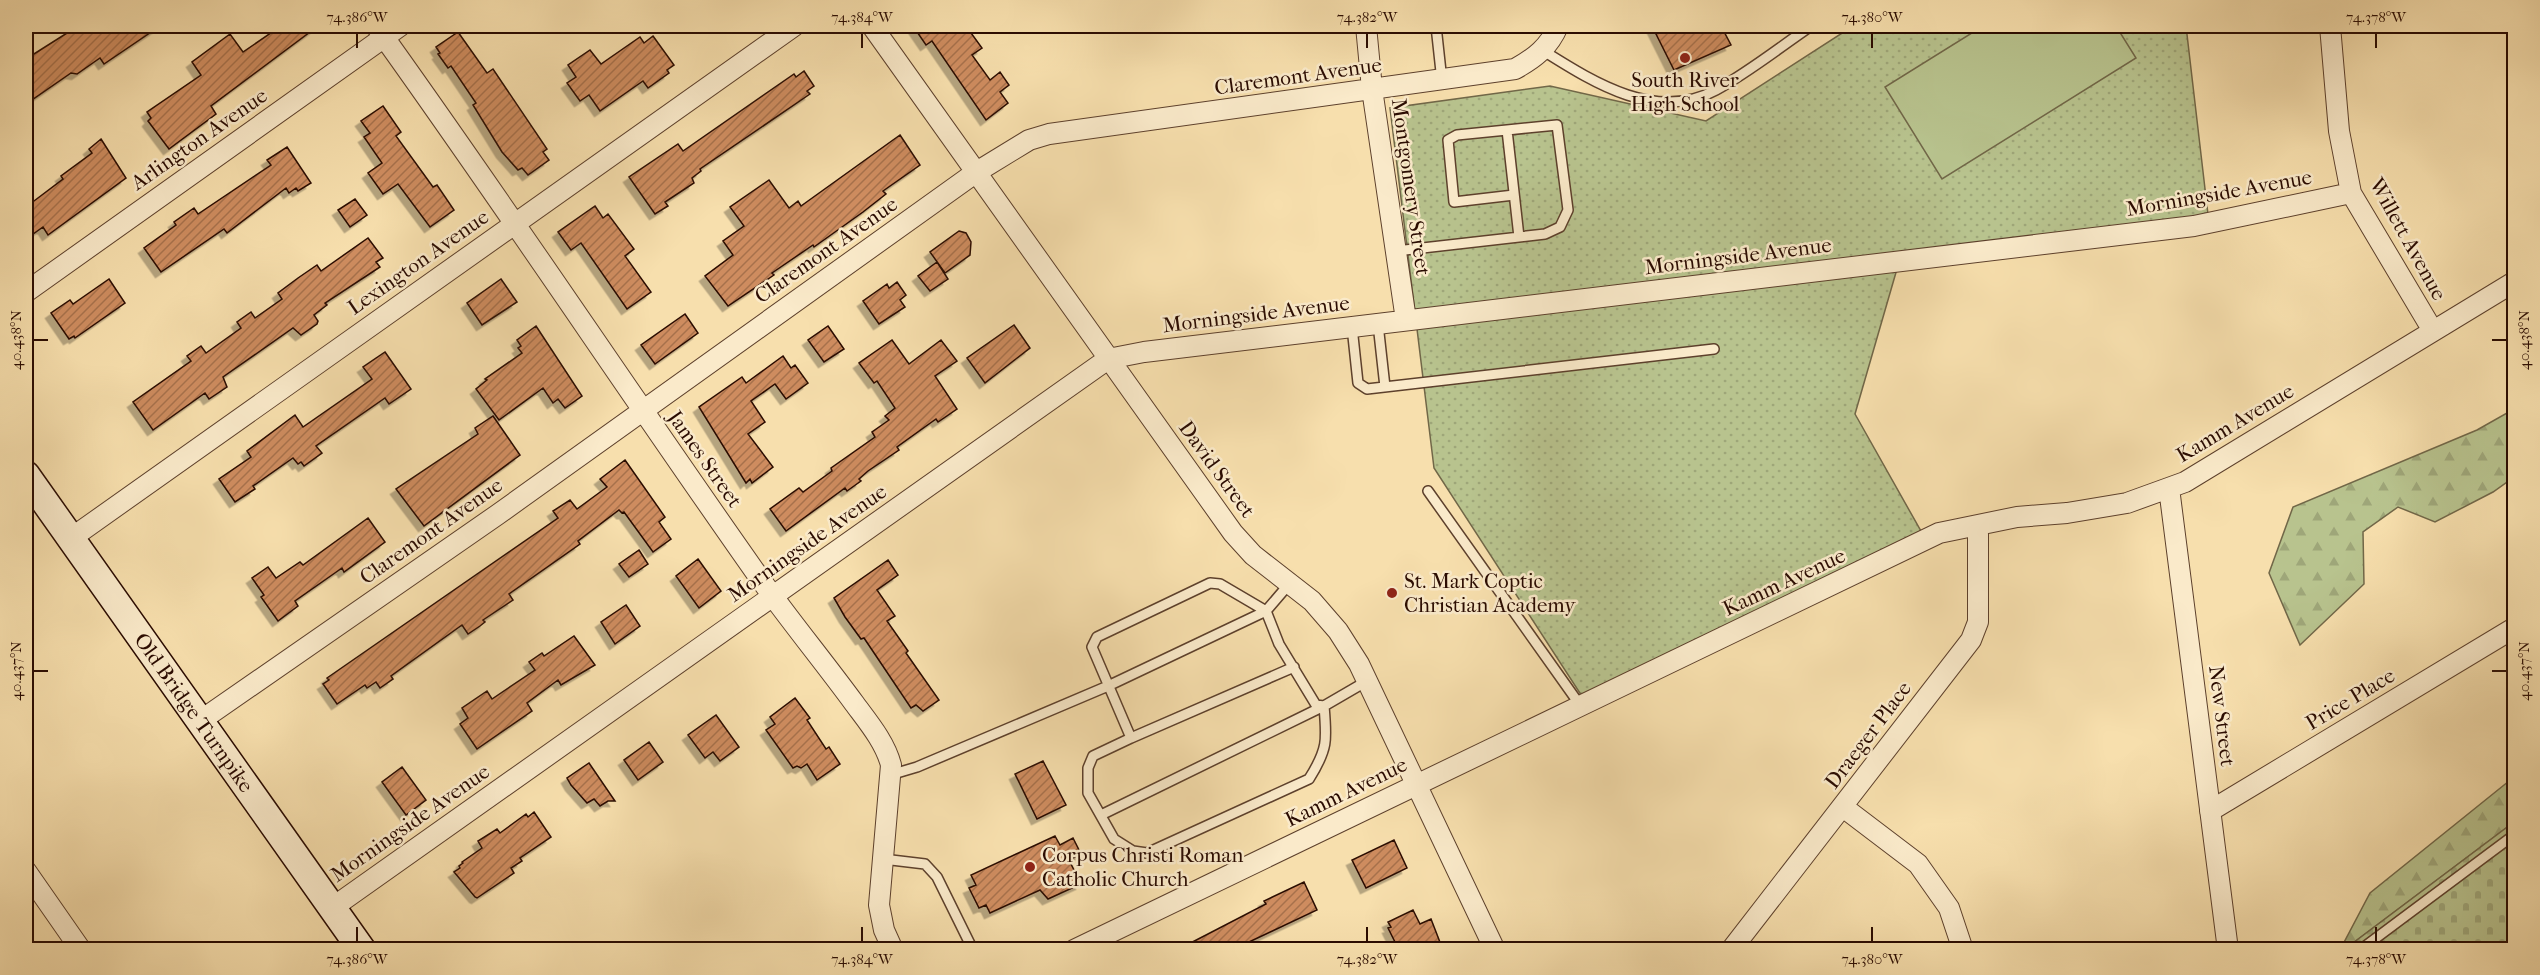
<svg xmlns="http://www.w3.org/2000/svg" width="2540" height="975" font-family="'IM FELL French Canon',serif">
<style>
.forest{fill:url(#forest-firs);stroke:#716748;stroke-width:1.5}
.cemetery{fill:url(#cemetery-stones);stroke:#716748;stroke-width:1.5}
.park{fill:url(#park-dots);stroke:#716748;stroke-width:1.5}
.pitch{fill:#b8c38e;stroke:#716748;stroke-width:1.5}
.building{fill:url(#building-hatch);stroke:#2a0b01;stroke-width:1.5;filter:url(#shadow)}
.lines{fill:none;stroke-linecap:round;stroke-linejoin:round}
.lane-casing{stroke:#5d402c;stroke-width:12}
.street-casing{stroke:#5d402c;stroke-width:22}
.secondary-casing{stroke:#2a0b01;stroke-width:30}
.lane{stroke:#faeaca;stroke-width:9}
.street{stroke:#faeaca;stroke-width:20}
.secondary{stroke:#faeaca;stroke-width:27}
.ticks{fill:none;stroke:#2a0b01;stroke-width:2}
.poi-dot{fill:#8f2418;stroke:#faeaca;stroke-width:2}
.labels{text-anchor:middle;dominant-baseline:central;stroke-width:5;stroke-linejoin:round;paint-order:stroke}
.street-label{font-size:21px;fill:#2a0b01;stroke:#faeaca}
.poi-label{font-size:21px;fill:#2a0b01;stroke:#faeaca;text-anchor:start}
.neatline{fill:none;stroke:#2a0b01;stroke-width:2}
.ticks-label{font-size:15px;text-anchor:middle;fill:#2a0b01}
</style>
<defs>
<pattern id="forest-firs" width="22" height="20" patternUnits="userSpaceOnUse" patternTransform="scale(1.5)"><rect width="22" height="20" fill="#b8c38e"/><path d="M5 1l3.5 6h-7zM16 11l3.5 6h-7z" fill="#9ea679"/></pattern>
<pattern id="cemetery-stones" width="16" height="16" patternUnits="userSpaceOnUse" patternTransform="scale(1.5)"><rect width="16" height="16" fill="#b8c38e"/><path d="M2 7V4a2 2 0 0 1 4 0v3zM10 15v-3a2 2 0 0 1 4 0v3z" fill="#9ea679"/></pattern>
<pattern id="park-dots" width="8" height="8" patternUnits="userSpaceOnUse" patternTransform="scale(1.5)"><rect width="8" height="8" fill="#b8c38e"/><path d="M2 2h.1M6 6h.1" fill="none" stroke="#9ea679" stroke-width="1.8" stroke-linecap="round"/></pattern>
<pattern id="building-hatch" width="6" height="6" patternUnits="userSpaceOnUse" patternTransform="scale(1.5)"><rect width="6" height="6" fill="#ce8c5e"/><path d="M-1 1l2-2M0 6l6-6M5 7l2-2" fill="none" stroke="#a7714b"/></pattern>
<filter id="shadow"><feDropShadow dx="-5.5" dy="5.5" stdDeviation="0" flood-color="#0004"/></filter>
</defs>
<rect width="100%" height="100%" fill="#f7dfad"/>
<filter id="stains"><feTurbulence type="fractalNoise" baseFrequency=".00333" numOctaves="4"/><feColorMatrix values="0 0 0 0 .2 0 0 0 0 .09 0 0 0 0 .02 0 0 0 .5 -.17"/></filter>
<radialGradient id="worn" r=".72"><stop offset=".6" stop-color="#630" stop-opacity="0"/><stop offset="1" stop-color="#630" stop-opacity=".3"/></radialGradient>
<path class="forest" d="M2514,409V477L2493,492L2435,522L2398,507L2363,532L2364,584L2300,645L2269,573L2293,507L2477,430Z
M2514,777V822L2345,949L2340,950L2370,893Z"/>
<path class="cemetery" d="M2514,822V949H2345Z"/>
<path class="park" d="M1853,26H2186L2209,223L1899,262L1855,414L1926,540L1587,704L1434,468L1390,108L1550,86L1706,121Z"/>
<path class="pitch" d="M1983,26H2116L2136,58L1942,179L1885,87Z"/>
<path class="building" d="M78,26H160L104,64L100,58L77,74L71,73L26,104V59Z
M281,26H318L211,106L216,114L169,149L148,121L151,118L147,112L201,75L192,62L230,34L243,52Z
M913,26H966L982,48L972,55L990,80L1000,72L1009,85L1000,92L1008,103L986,120L932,41L926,45Z
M1652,26H1721L1731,45L1674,70Z
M458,32L487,73L493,69L547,149L543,152L549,160L528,175L522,168L518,170L502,152L473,105L476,103L451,66L448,68L438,54L440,53L436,47Z
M653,36L674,65L667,70L669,73L648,88L643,81L600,111L589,95L580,101L567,83L576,77L568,65L590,50L601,64L640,37L644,43Z
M804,71L814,86L807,91L810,94L700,169L701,171L692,178L694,183L665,202L668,206L655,214L629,177L678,144L683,151L794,74L796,77Z
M383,106L401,132L396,136L433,187L437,185L454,210L430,227L398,184L383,194L368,173L382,163L364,137L370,133L361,121Z
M900,135L920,165L883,191L886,194L863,212L814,247L813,245L772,273L774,275L728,306L705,276L733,255L723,241L744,226L730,207L769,180L789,208L798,201L801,206Z
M101,139L126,178L48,235L43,227L26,239V207L63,179L61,176L92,153L89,149Z
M287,147L311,183L298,191L296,188L289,193L286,188L227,233L224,229L161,272L144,248L176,225L174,222L194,208L198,214L271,165L267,160Z
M355,199L367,215L350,227L338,210Z
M595,206L603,218L608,214L634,249L625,256L651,292L627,309L581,243L571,250L558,232Z
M959,231L966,233L971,242L970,255L945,273L930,252Z
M368,238L383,258L376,262L380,267L325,303L327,305L314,315L318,321L317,324L301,335L293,328L223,377L227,387L209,399L205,393L153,430L133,402L191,361L187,356L201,346L206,353L241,328L237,322L251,312L255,318L282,299L278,293L298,278L317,265L321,271Z
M937,262L948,279L930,291L918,276Z
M109,279L125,303L75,338L74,336L69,339L51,313L70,300L73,304Z
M501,279L517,302L482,325L467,303Z
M897,282L906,295L900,300L905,307L879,324L863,301L887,284L889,288Z
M685,314L698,333L655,364L641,345Z
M1014,325L1030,348L985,383L967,358Z
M536,326L582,396L565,408L558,399L553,403L543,388L499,420L476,389L487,380L485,379L522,353L518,348L521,346L517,340Z
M828,326L844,349L824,362L808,340Z
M892,340L909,364L941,340L957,361L935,376L957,409L938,422L936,419L897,447L899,450L868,471L859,479L861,481L847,491L845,488L786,531L770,509L799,488L803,492L832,471L831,468L875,437L872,432L889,420L885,416L895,408L877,381L874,383L859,363Z
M385,352L411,389L389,404L385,398L316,446L322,453L304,466L301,462L298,464L293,458L253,486L255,489L235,502L219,479L251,457L247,451L295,415L303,427L372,379L363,367Z
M783,356L791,368L795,365L808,383L786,399L775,384L751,401L765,422L748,434L773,467L752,483L750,479L746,483L699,407L742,377L746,383Z
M493,416L520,455L424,526L396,489L478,434L475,428Z
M625,460L665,517L659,522L671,539L653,552L624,512L622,513L619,510L578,541L580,544L509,594L513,600L483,620L485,622L480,626L468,634L462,625L391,676L393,679L380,688L376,682L367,688L365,685L337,704L323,684L329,680L327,678L558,518L553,511L570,500L577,509L607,487L600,479Z
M368,518L385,542L344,572L342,568L295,601L298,606L278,621L261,597L264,595L252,578L268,567L276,578L300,562L303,565Z
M639,550L648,564L629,577L619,564Z
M698,559L721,591L699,608L676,576Z
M888,560L898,575L877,590L895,616L887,621L908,651L906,653L939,700L923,711L916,705L911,708L864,638L861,639L845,617L834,598Z
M626,605L640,626L615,644L601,622Z
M574,636L595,665L561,685L558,680L527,703L532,711L477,749L460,724L468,718L462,708L487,691L492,699L535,670L529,662L542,653L544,656Z
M795,698L810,718L807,720L826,749L829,747L840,764L817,780L807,764L801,768L797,766L793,768L766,730L775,724L770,717Z
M716,715L739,747L720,761L713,752L705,758L688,735Z
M649,742L663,762L638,780L624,760Z
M1043,761L1066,805L1037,819L1015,774Z
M589,763L615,801H608L600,806L594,799L587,803L571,785L567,778Z
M402,767L426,800L406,815L382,782Z
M534,812L551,837L520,858L522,861L511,868L514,873L477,898L475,897L454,872L460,868L459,866L463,863L462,862L482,848L478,841L497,829L500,833L526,814L528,817Z
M1055,836L1060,845L1073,838L1081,854L1069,860L1081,884L1048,899L1040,890L990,913L986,905L979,908L969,888L976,885L971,875Z
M1394,840L1407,868L1366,888L1352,860Z
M1304,882L1317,910L1232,950H1177L1266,904L1264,901Z
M1413,910L1420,924L1431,919L1443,950H1399L1388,928L1391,927L1388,922Z"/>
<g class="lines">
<defs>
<path id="lane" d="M1436,26L1442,81
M1542,50C1593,82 1656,123 1716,90C1749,72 1780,47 1811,26
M1514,195L1454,202L1448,140L1457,135L1507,130L1519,237
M1396,251L1545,234L1560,227L1568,210L1557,125L1507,130
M1378,324L1385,387
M1352,327L1358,383L1367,389L1714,349
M1428,491L1580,705
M1131,738L1294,667
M890,775L917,767L1108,686L1266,611L1290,583
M1101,815L1324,706C1327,740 1328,749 1309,779L1147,853L1133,851L1114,839L1088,793V768L1093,756L1131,738L1092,647L1097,637L1210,583L1220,584L1266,611L1279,644L1316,705L1324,706L1367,681
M883,859L925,864L937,877L973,950
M2360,950L2514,835"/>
<path id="street" d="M376,26C507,208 631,396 761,580C791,622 824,662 854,703C868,722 885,742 891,765L879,905L884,930L893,950
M872,26L1233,533L1253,555L1312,601L1338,631L1359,664L1495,950
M1366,26L1372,89L1406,320
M2330,26L2339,131L2351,193L2433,331
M26,292L400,26
M2169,488L2228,950
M70,539L794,26
M200,721L497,515L975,173L1029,140L1049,134L1515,69C1535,58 1549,47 1558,26
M1843,807L1918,864L1949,908L1963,950
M2210,811L2514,628
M26,871L81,950
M332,908L1108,359L1144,352L2194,226L2351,193
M1074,950L1939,533L2017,517L2067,513L2127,503L2185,482L2514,282
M1731,950L1971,640L1978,622V526"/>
<g id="secondary">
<path id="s1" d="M26,475L362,950"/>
</g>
</defs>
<use href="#lane" class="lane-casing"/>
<use href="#street" class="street-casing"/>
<use href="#secondary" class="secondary-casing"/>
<use href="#lane" class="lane"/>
<use href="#street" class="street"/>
<use href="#secondary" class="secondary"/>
</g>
<path class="ticks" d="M357,33V48M862,33V48M1367,33V48M1872,33V48M2376,33V48M33,340H48M2492,340H2507M33,671H48M2492,671H2507M357,927V942M862,927V942M1367,927V942M1872,927V942M2376,927V942"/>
<g class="poi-dot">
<circle cx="1685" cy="58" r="6"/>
<circle cx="1392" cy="593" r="6"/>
<circle cx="1030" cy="867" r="6"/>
</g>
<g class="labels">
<g class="street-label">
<text transform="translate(1298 76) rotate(-8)">Claremont Avenue</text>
<text transform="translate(199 139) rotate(-35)">Arlington Avenue</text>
<text transform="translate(1411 187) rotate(82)">Montgomery Street</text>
<text transform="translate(2219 193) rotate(-10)">Morningside Avenue</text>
<text transform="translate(2408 239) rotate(61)">Willett Avenue</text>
<text transform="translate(826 250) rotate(-35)">Claremont Avenue</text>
<text transform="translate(1738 256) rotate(-7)">Morningside Avenue</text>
<text transform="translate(418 262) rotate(-35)">Lexington Avenue</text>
<text transform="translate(1256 314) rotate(-7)">Morningside Avenue</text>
<text transform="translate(2235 423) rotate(-31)">Kamm Avenue</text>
<text transform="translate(705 459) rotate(55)">James Street</text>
<text transform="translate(1217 469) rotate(54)">David Street</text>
<text transform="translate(431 531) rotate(-35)">Claremont Avenue</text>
<text transform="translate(807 543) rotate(-35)">Morningside Avenue</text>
<text transform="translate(1784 582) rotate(-25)">Kamm Avenue</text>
<text transform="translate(2350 699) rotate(-31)">Price Place</text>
<text stroke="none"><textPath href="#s1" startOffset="291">Old Bridge Turnpike</textPath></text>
<text transform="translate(2222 716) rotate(83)">New Street</text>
<text transform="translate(1868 735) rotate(-53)">Draeger Place</text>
<text transform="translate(1346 792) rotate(-26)">Kamm Avenue</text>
<text transform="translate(410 823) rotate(-35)">Morningside Avenue</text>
</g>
<g class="poi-label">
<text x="1685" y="80" text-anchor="middle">South River<tspan x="1685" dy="24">High School</tspan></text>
<text x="1404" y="581">St. Mark Coptic<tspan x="1404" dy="24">Christian Academy</tspan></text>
<text x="1042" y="855">Corpus Christi Roman<tspan x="1042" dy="24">Catholic Church</tspan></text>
</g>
</g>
<rect width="2540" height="975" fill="none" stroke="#f7dfad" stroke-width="66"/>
<rect x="33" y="33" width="2474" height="909" class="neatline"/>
<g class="ticks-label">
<text x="357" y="22">74.386°W</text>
<text x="862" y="22">74.384°W</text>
<text x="1367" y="22">74.382°W</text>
<text x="1872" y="22">74.380°W</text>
<text x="2376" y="22">74.378°W</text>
<text transform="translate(16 340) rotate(-90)" y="5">40.438°N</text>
<text transform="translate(2524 340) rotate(-90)" y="5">40.438°N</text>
<text transform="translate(16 671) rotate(-90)" y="5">40.437°N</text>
<text transform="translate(2524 671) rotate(-90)" y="5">40.437°N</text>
<text x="357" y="964">74.386°W</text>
<text x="862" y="964">74.384°W</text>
<text x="1367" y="964">74.382°W</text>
<text x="1872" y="964">74.380°W</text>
<text x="2376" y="964">74.378°W</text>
</g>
<rect width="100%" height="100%" filter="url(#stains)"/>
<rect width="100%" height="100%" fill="url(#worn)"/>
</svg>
